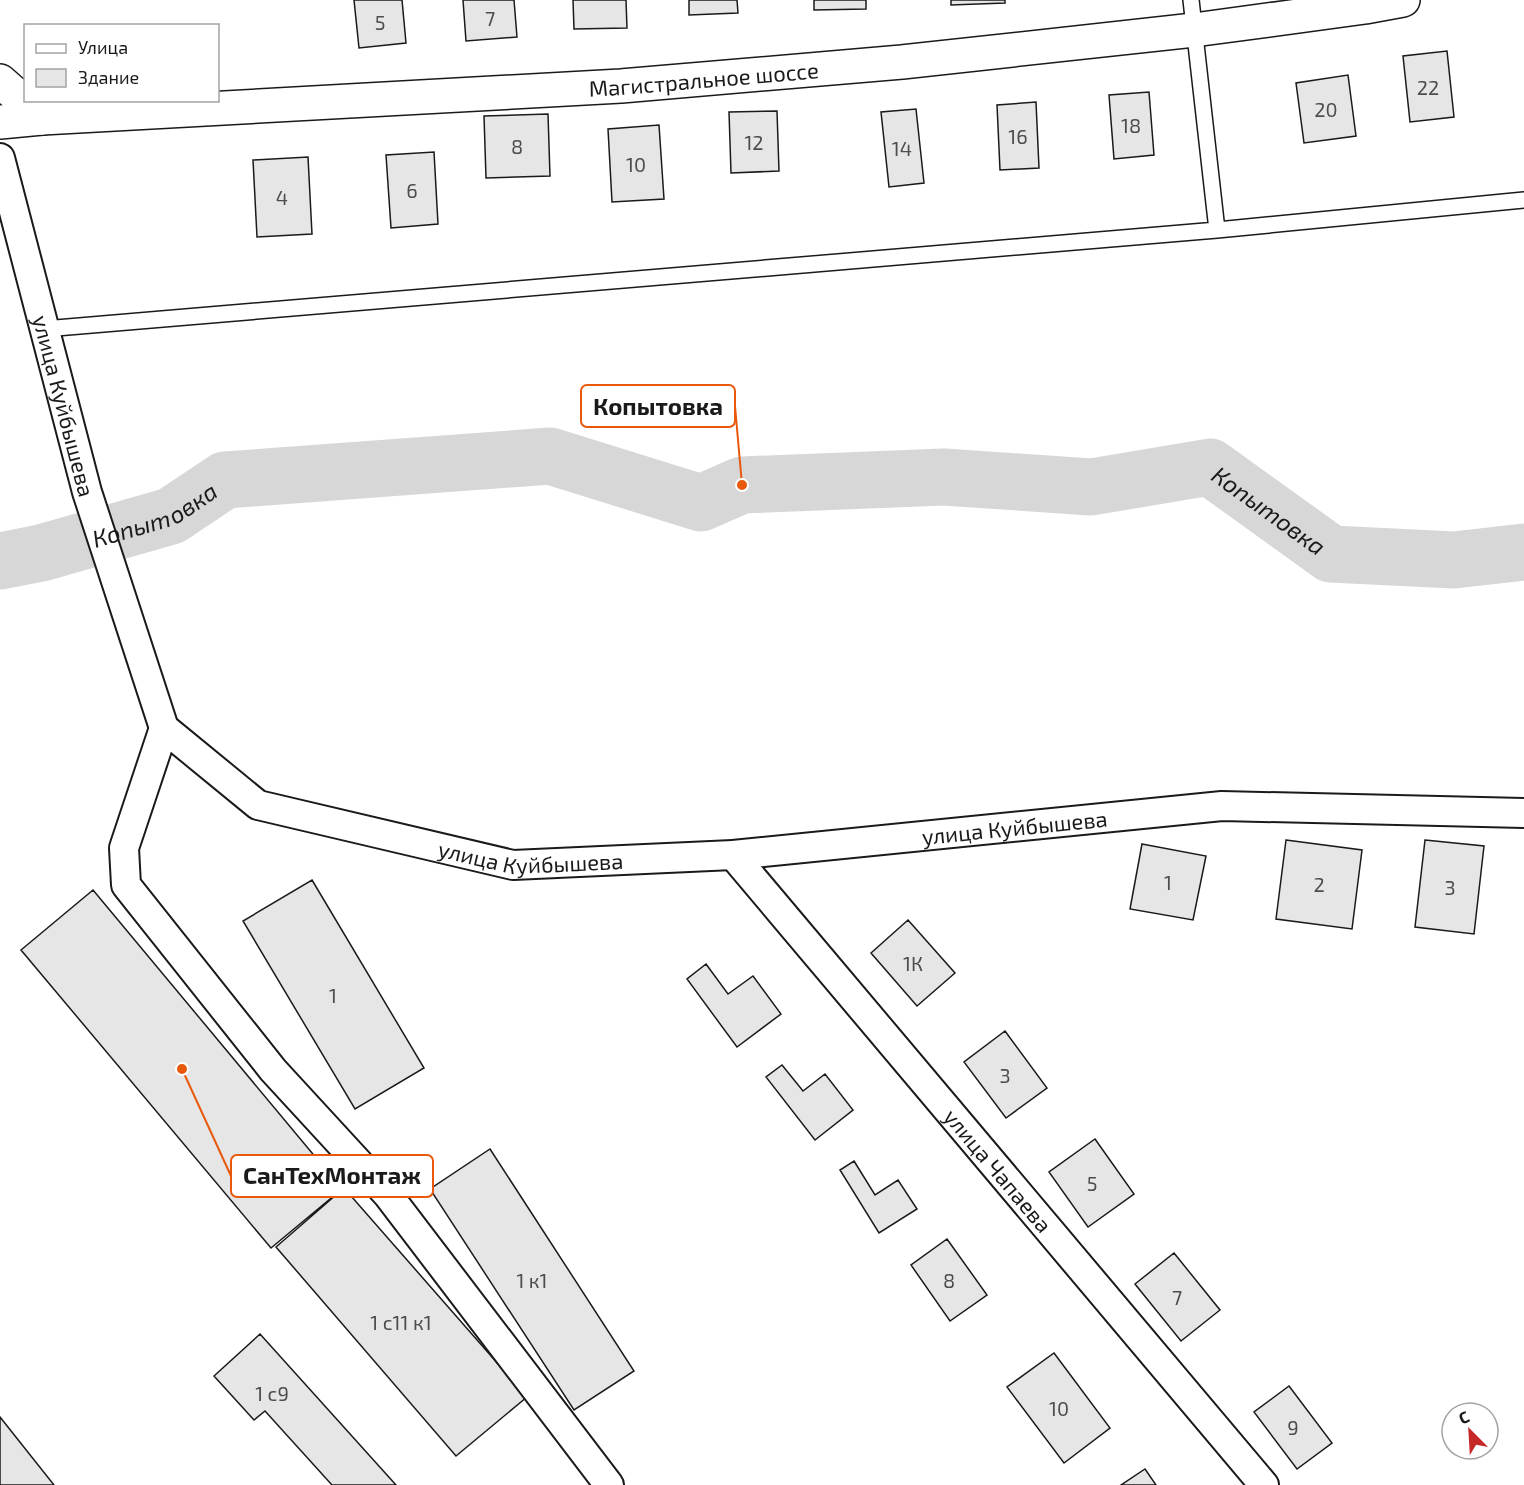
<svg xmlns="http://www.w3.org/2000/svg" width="1524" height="1485" font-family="'Exo 2',sans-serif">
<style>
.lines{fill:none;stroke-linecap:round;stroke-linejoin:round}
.river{stroke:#d7d7d7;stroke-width:57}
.building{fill:#e6e6e6;stroke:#1a1a1a;stroke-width:1.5}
.service-casing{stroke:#1a1a1a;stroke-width:18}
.minor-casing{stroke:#1a1a1a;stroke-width:32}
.tertiary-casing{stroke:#1a1a1a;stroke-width:36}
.primary-casing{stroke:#1a1a1a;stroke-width:36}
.service{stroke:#fff;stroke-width:15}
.minor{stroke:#fff;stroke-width:28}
.tertiary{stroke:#fff;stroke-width:33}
.primary{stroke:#fff;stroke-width:33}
.labels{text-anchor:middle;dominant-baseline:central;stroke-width:4.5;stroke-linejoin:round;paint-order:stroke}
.number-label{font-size:20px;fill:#4d4d4d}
.street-label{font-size:22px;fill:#1a1a1a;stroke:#fff}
.water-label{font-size:24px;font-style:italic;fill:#1a1a1a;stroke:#fff}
.leader{fill:none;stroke:#e8590c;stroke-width:2}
.callout-dot{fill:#e8590c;stroke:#fff;stroke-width:2}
.callout{fill:#fff;stroke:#e8590c;stroke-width:2}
.callout-label{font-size:24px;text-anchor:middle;font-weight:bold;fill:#1a1a1a}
</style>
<rect width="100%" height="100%" fill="#fff"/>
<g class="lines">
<path class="river" id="s1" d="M0,561L41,553L171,516L225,480L550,456L701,503L742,485L944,477L1091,487L1210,467L1331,554L1454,560L1524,552"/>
</g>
<path class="building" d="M354,0H402L406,43L359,48Z
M463,0H514L517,37L466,41Z
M573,0H626L627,28L574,29Z
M689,0H737L738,13L689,15Z
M814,0H866V9L814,10Z
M951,0H1005V3L951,5Z
M1447,51L1454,117L1410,122L1403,56Z
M1348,75L1356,136L1304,143L1296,83Z
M1149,92L1154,155L1114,159L1109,95Z
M1036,102L1039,168L1000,170L997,105Z
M916,109L924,183L889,187L881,112Z
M777,111L779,171L731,173L729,112Z
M548,114L550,176L486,178L484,116Z
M659,125L664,199L612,202L608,129Z
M434,152L438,224L391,228L386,155Z
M308,157L312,234L257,237L253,160Z
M1286,840L1362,850L1352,929L1276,919Z
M1425,840L1484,846L1474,934L1415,927Z
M1142,844L1206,856L1193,920L1130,909Z
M312,880L424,1068L355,1109L243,921Z
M93,890L342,1189L271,1248L21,950Z
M908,920L955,973L917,1006L871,953Z
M706,964L728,994L753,976L781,1014L737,1047L687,979Z
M1005,1031L1047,1088L1006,1118L964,1062Z
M782,1065L803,1091L825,1074L853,1110L815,1140L766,1077Z
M1095,1139L1134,1194L1088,1227L1049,1172Z
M490,1149L634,1371L574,1410L430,1189Z
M854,1161L875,1195L898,1180L917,1209L879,1233L840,1170Z
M344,1188L527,1397L456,1456L276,1247Z
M947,1239L987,1295L950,1321L911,1265Z
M1174,1253L1220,1310L1181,1341L1135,1284Z
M260,1334L396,1485H332L265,1411L254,1420L214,1376Z
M1054,1353L1110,1428L1064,1463L1007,1387Z
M1289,1386L1332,1443L1297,1469L1254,1412Z
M0,1417L54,1485H0Z
M1145,1469L1156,1485H1121Z"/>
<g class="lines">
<defs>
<path id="service" d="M1191,0L1217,230
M44,329L1217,230L1524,200"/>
<g id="minor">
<path id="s2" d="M0,158L87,492L164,728L258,805L513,865L733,855L1222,806L1524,813"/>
<path d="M164,728L124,848L126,885L273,1070L388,1195L609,1485"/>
<path id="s3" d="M733,855L1264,1485"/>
</g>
<path id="tertiary" d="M0,81L42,118"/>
<g id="primary">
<path id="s4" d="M0,122L42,118L621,86L902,62L1194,30L1365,7L1403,0"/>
</g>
</defs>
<use href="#service" class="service-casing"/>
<use href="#minor" class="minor-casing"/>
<use href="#tertiary" class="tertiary-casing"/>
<use href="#primary" class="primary-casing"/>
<use href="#service" class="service"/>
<use href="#minor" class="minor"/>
<use href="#tertiary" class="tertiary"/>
<use href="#primary" class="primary"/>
</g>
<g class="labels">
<g class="number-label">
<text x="490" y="18">7</text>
<text x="380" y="22">5</text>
<text x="1428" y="87">22</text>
<text x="1326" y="109">20</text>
<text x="1131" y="125">18</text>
<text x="1018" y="136">16</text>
<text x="754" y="142">12</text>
<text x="517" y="146">8</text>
<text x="902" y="148">14</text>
<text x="636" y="164">10</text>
<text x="412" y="190">6</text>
<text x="282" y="197">4</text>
<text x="1168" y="882">1</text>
<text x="1319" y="884">2</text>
<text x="1450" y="887">3</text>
<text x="913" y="963">1К</text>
<text x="333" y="995">1</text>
<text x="1005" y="1075">3</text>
<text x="1092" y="1183">5</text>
<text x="532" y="1280">1 к1</text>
<text x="949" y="1280">8</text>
<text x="1177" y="1297">7</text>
<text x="401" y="1322">1 с11 к1</text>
<text x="272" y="1393">1 с9</text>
<text x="1059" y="1408">10</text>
<text x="1293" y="1427">9</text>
</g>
<g class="street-label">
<text stroke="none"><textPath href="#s4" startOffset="705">Магистральное шоссе</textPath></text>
<text stroke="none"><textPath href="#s2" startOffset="256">улица Куйбышева</textPath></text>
<text stroke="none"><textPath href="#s2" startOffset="1480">улица Куйбышева</textPath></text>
<text stroke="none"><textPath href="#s2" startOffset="994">улица Куйбышева</textPath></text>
<text stroke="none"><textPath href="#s3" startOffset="412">улица Чапаева</textPath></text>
</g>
<g class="water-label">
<text stroke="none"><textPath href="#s1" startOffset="162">Копытовка</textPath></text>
<text stroke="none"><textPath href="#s1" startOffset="1314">Копытовка</textPath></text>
</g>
</g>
<path class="leader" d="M742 485L735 406M182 1069L231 1176"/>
<g class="callout-dot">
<circle cx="742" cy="485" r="6"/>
<circle cx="182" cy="1069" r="6"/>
</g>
<g class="callout">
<rect x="581" y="385" width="154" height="42" rx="6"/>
<rect x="231" y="1155" width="202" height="42" rx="6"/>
</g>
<g class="callout-label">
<text x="658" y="415">Копытовка</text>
<text x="332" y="1184">СанТехМонтаж</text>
</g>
<rect x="24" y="24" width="195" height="78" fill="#ffffff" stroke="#a3a3a3" stroke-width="1.5"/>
<rect x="36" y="44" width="30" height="9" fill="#ffffff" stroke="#a3a3a3" stroke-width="1.5"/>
<text x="78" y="54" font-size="18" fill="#1a1a1a">Улица</text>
<rect x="36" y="69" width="30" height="18" fill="#e6e6e6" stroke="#a3a3a3" stroke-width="1.5"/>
<text x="78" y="84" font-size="18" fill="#1a1a1a">Здание</text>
<g transform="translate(1470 1431) rotate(336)"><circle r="28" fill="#ffffff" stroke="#a3a3a3" stroke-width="1.5"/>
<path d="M0-4.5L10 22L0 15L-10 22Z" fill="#c62828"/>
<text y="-9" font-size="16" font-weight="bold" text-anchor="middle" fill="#1a1a1a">С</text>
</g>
</svg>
